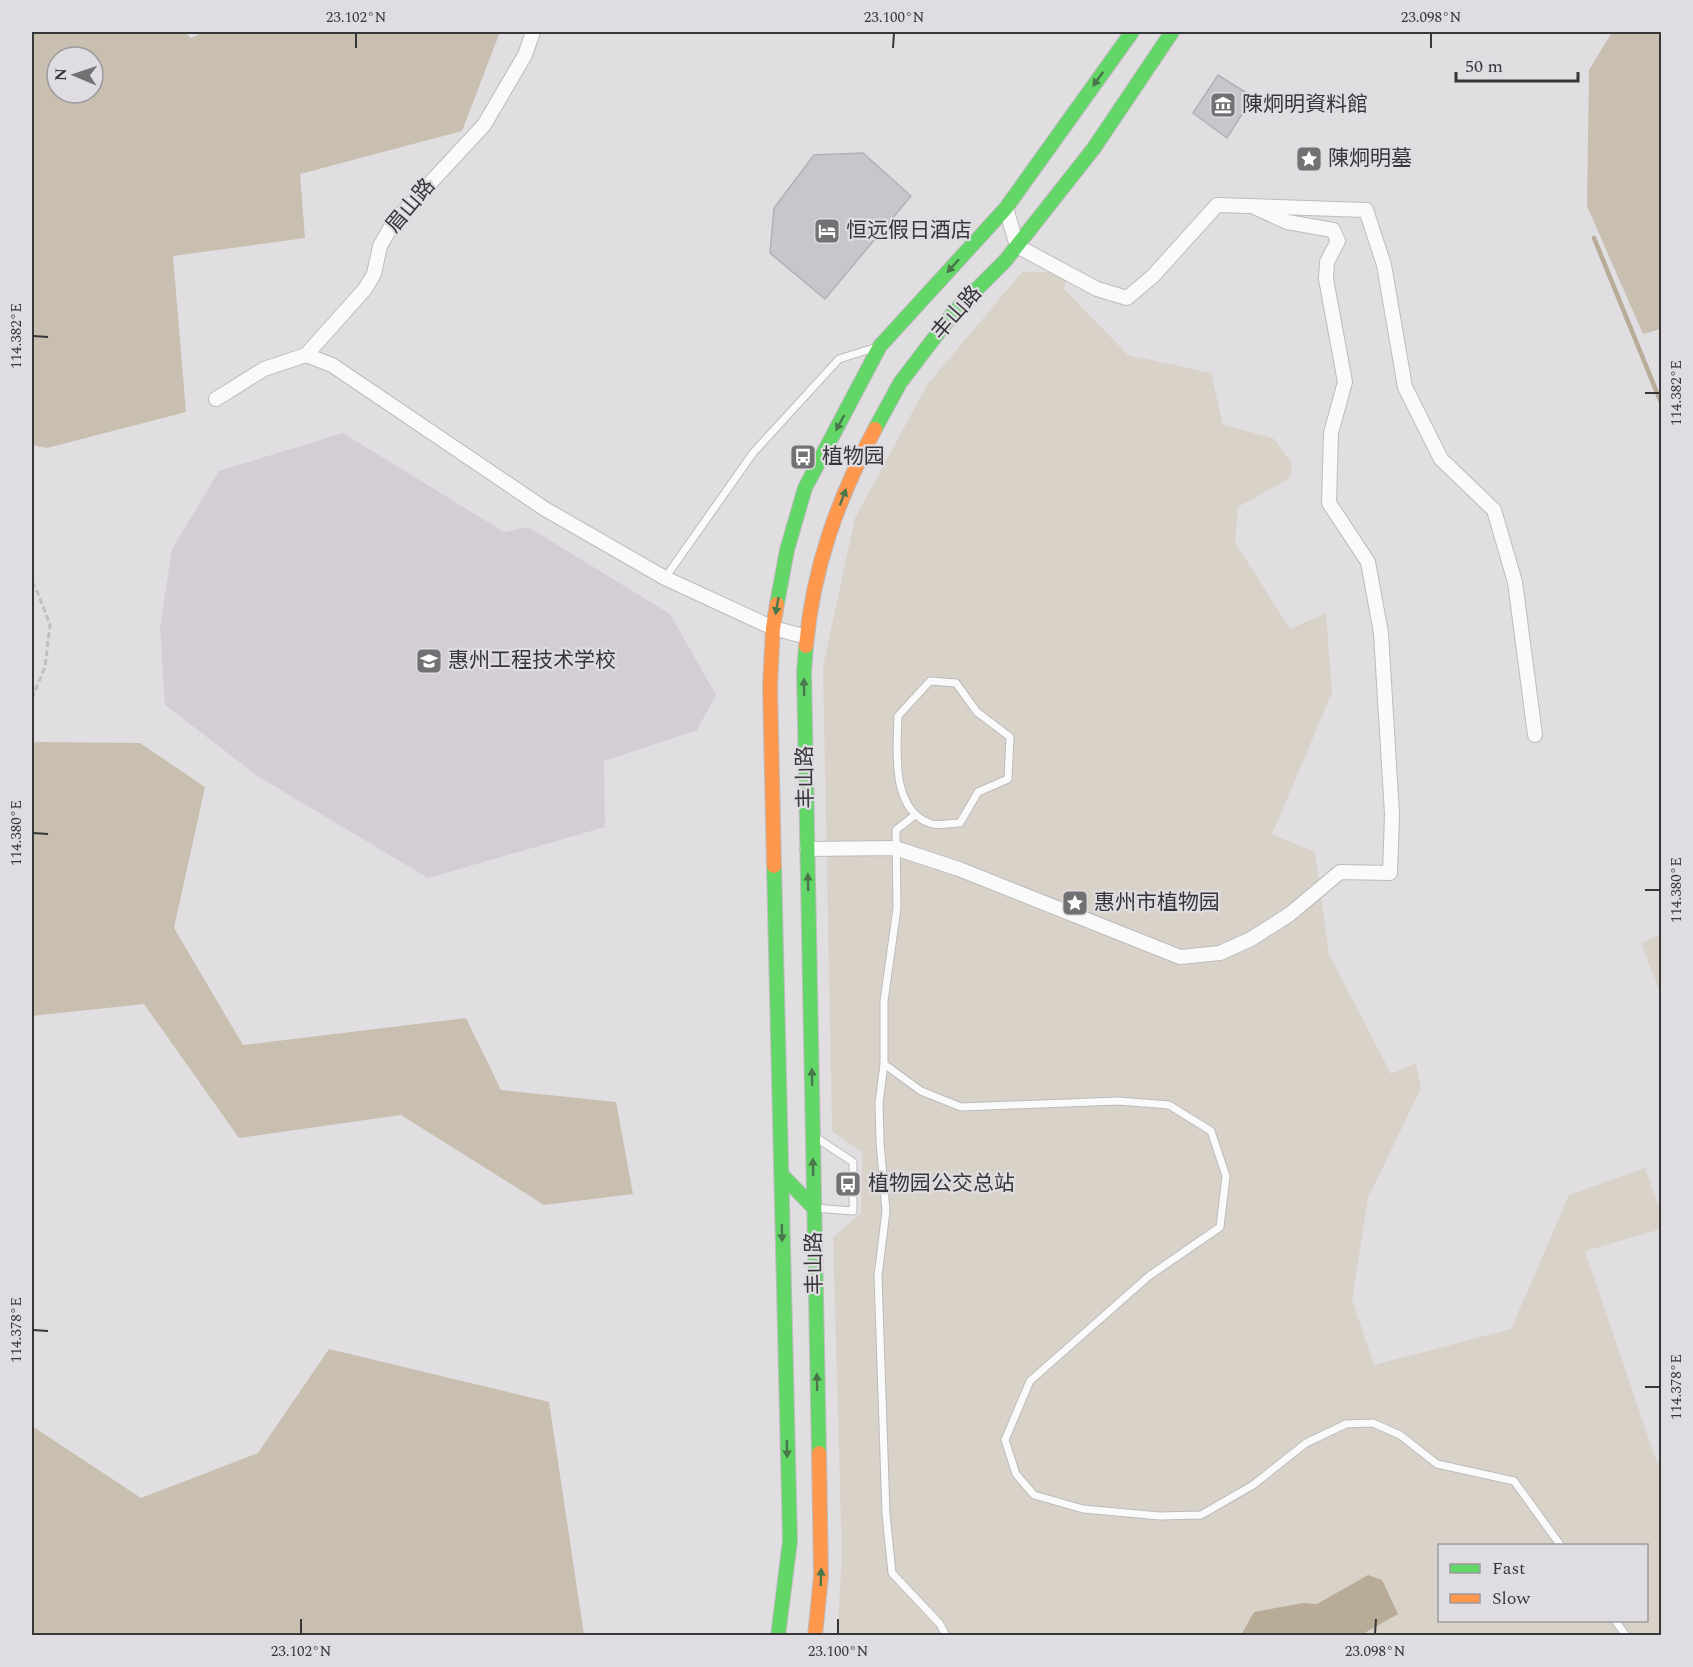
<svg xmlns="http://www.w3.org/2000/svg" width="1693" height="1667" font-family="Spectral,'Noto Sans SC',serif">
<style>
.built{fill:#d3ced6}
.green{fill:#d9d2c9;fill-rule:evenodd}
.forest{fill:#c9bfb0;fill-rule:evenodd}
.water{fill:#b8ac98}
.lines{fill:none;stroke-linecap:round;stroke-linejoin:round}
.stream{stroke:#b8ac98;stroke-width:4.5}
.building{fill:#c9c5cc;stroke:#b2b1b3;stroke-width:1.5}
.lane-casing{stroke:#bdbbbd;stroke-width:9}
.street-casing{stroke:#bdbbbd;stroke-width:16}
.fast-casing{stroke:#bdbbbd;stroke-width:16}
.slow-casing{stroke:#bdbbbd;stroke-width:16}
.path{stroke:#c0bec0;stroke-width:3;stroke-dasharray:6 3;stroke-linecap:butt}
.lane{stroke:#fafafa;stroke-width:7}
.street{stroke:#fafafa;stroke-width:14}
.fast{stroke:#63d668;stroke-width:14}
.slow{stroke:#ff974d;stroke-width:14}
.oneway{fill:#49764b}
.ticks{fill:none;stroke:#373638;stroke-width:2}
.labels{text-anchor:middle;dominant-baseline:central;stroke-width:4.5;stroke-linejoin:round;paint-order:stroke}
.poi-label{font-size:21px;fill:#373638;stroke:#e0dde2;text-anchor:start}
.street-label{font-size:21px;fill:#373638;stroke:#e0dde2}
.neatline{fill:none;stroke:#373638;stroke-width:2}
.ticks-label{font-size:15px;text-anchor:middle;fill:#373638}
</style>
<rect width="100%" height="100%" fill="#e0dee1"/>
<path class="built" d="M343,433L504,532L528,527L670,614L716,695L697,730L604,761L605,827L428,878L259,777L165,705L160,627L172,549L219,471Z"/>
<path class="green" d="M1022,272H1069L1064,289L1128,355L1211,373L1223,425L1273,438L1292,464L1290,478L1238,507L1235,542L1290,629L1326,613L1332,693L1272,834L1315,852L1329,954L1391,1074L1416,1063L1421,1088L1368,1198L1352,1300L1374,1365L1511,1329L1569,1195L1645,1168L1661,1213V1229L1585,1251L1657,1463L1661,1461V1635H837L842,1558L833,1237L861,1213L862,1152L832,1131L823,666L855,518L927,385ZM1440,1546H1646V1620H1440Z
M1661,934V996L1641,943Z"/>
<path class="forest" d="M32,32H185L191,38L204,32H500L462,131L300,174L305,238L173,256L186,412L47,448L32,445ZM57,57H93V93H57Z
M1612,32H1661V329L1643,334L1587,206L1589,70Z
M37,742L140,743L205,787L174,928L243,1045L466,1018L501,1090L616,1102L633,1194L544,1205L401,1115L239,1138L144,1004L32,1016V744Z
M329,1349L549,1402L584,1635L32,1634V1426L141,1498L258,1453Z"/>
<path class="water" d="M1368,1575L1382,1580L1398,1614L1361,1635H1241L1254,1612L1303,1603L1317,1604Z"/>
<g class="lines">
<path class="stream" d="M1594,238L1662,405"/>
</g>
<path class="building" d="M1218,75L1253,97L1227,138L1193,113Z
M863,153L911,196L825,299L770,253L774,208L814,155Z"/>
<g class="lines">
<defs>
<path id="lane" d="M665,578L753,453L839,359L874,348
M930,681L956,683L977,712L1010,737L1008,779L978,792L960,823C952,823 939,826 932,824C890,811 897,750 898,716Z
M915,815L896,830L897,908L884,1001V1064L879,1103L880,1142L886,1211L878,1276L886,1514L892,1573L940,1624L946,1636
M884,1064L921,1091L961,1107L1118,1101L1169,1105L1211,1131L1226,1176L1220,1227L1149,1276L1030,1381L1005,1440L1016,1474L1034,1495L1083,1509L1160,1516L1201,1515L1253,1485L1306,1443L1346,1424L1373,1423L1400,1435L1437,1464L1514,1481L1561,1546
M814,1208L853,1211V1162L815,1137
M1615,1620L1626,1636"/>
<path id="street" d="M1006,208L1017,246L1097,289L1127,298L1153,276L1217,205L1366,210L1384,265L1405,387L1441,459L1494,510L1515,582L1535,735
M306,355L332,365L545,509L665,578L773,628L807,637
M216,399L264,369L306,355L365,289L374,274L380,246L394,222L484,125L525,55L533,32
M807,849L895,848L959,869L1180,957L1220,953L1251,939L1290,914L1340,872L1390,873L1392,814L1381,633L1368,562L1329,503L1331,433L1345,382L1326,279L1327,262L1338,241L1333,230L1287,222L1252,206"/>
<path id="fast" d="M875,429L900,383L954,312L1005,261L1094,148L1172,32
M777,604L787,550L805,488L880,346L1006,208L1132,32
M806,646L804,672L819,1453
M774,866L790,1541L778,1636
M781,1174L814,1208"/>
<path id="slow" d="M806,646C813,567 838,499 875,429
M774,866L770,686L773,628L777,604
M815,1636L821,1576L819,1453"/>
</defs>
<use href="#lane" class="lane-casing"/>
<use href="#street" class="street-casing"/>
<use href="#fast" class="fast-casing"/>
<use href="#slow" class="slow-casing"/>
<path class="path" d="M32,582L37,591L50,625L45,667L32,698"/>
<use href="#lane" class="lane"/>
<use href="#street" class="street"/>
<use href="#fast" class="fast"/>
<use href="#slow" class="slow"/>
</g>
<defs><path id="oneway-solid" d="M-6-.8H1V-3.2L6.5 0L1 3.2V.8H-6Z" transform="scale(1.5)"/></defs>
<g class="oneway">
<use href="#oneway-solid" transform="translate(1098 79) rotate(126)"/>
<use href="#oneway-solid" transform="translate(953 266) rotate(132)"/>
<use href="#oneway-solid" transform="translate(840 423) rotate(118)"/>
<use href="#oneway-solid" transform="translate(843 497) rotate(-69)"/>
<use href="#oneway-solid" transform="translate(777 606) rotate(100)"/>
<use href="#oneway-solid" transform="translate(804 687) rotate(-91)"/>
<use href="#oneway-solid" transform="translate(808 882) rotate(-91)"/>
<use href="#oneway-solid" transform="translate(812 1077) rotate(-91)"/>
<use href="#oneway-solid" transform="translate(813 1167) rotate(-91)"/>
<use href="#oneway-solid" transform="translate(782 1233) rotate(89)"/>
<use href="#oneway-solid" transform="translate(817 1382) rotate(-91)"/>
<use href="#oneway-solid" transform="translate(787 1449) rotate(89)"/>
<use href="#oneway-solid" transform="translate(821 1577) rotate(-88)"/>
</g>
<path class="ticks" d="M356,48V33M893,48L894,33M1431,48V33M33,336L48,337M1645,393H1660M33,833L48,834M1645,890H1660M33,1330L48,1331M1645,1387H1660M301,1634V1619M838,1634V1619M1375,1634L1376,1619"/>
<defs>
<symbol id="museum-square" viewBox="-11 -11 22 22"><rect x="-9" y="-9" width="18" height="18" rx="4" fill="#727173" stroke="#e0dde2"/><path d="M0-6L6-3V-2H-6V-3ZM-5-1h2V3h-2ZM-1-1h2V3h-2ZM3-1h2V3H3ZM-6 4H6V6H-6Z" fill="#fff"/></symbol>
<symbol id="sight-square" viewBox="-11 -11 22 22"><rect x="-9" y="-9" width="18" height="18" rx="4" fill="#727173" stroke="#e0dde2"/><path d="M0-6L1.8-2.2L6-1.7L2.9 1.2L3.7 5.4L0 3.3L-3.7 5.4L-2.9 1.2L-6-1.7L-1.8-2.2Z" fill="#fff"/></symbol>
<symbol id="hotel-square" viewBox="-11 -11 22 22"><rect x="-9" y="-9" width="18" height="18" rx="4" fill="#727173" stroke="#e0dde2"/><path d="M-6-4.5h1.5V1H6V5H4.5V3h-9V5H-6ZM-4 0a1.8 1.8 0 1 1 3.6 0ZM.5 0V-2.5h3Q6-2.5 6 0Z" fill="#fff"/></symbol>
<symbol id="bus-square" viewBox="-11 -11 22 22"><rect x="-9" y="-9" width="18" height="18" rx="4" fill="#727173" stroke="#e0dde2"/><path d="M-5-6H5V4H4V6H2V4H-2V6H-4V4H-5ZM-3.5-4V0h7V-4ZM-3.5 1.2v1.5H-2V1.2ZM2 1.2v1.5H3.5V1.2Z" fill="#fff"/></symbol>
<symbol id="school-square" viewBox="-11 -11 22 22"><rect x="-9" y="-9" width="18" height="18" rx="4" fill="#727173" stroke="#e0dde2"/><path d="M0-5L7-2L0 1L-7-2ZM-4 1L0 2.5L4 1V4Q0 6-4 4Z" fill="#fff"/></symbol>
</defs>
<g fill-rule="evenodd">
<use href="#museum-square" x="1208" y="90" width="30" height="30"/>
<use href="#sight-square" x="1294" y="144" width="30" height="30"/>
<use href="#hotel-square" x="812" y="216" width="30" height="30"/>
<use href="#bus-square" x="788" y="442" width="30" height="30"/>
<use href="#school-square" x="414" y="646" width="30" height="30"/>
<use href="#sight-square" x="1060" y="888" width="30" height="30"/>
<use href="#bus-square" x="833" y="1169" width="30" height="30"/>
</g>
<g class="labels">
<g class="poi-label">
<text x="1242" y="105">陳炯明資料館</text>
<text x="1328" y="159">陳炯明墓</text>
<text x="846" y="231">恒远假日酒店</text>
<text x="822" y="457">植物园</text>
<text x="448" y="661">惠州工程技术学校</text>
<text x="1094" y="903">惠州市植物园</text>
<text x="868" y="1184">植物园公交总站</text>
</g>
<g class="street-label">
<text transform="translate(411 206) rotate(-50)">眉山路</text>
<text transform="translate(957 313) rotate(-49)">丰山路</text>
<text transform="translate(806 777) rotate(-91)">丰山路</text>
<text transform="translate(815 1263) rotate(-91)">丰山路</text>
</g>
</g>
<rect width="1693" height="1667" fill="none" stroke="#e0dde2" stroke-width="66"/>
<rect x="1438" y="1544" width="210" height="78" fill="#e0dde2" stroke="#9c9a9e" stroke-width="1.5"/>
<rect x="1450" y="1564" width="30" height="9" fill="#63d668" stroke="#9c9a9e" stroke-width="1.5"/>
<text x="1492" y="1574" font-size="18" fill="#373638">Fast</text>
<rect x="1450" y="1594" width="30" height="9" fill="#ff974d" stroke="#9c9a9e" stroke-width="1.5"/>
<text x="1492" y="1604" font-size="18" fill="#373638">Slow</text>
<g transform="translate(75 75) rotate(272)"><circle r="28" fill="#e0dde2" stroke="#9c9a9e" stroke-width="1.5"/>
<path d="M0-4.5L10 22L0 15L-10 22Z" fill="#727173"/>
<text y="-9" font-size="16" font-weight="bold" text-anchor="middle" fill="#373638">N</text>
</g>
<path d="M1456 72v9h122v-9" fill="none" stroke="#373638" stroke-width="3"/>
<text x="1465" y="72" font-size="18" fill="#373638" stroke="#e0dde2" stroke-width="4.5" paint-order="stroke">50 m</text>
<rect x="33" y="33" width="1627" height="1601" class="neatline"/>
<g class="ticks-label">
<text x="356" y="22">23.102°N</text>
<text x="894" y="22">23.100°N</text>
<text x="1431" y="22">23.098°N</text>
<text transform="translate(16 336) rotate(-90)" y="5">114.382°E</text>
<text transform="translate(1676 393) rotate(-90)" y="5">114.382°E</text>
<text transform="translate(16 833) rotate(-90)" y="5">114.380°E</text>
<text transform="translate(1676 890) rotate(-90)" y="5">114.380°E</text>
<text transform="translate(16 1330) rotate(-90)" y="5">114.378°E</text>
<text transform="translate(1676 1387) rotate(-90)" y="5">114.378°E</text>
<text x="301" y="1656">23.102°N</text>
<text x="838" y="1656">23.100°N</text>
<text x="1375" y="1656">23.098°N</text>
</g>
</svg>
